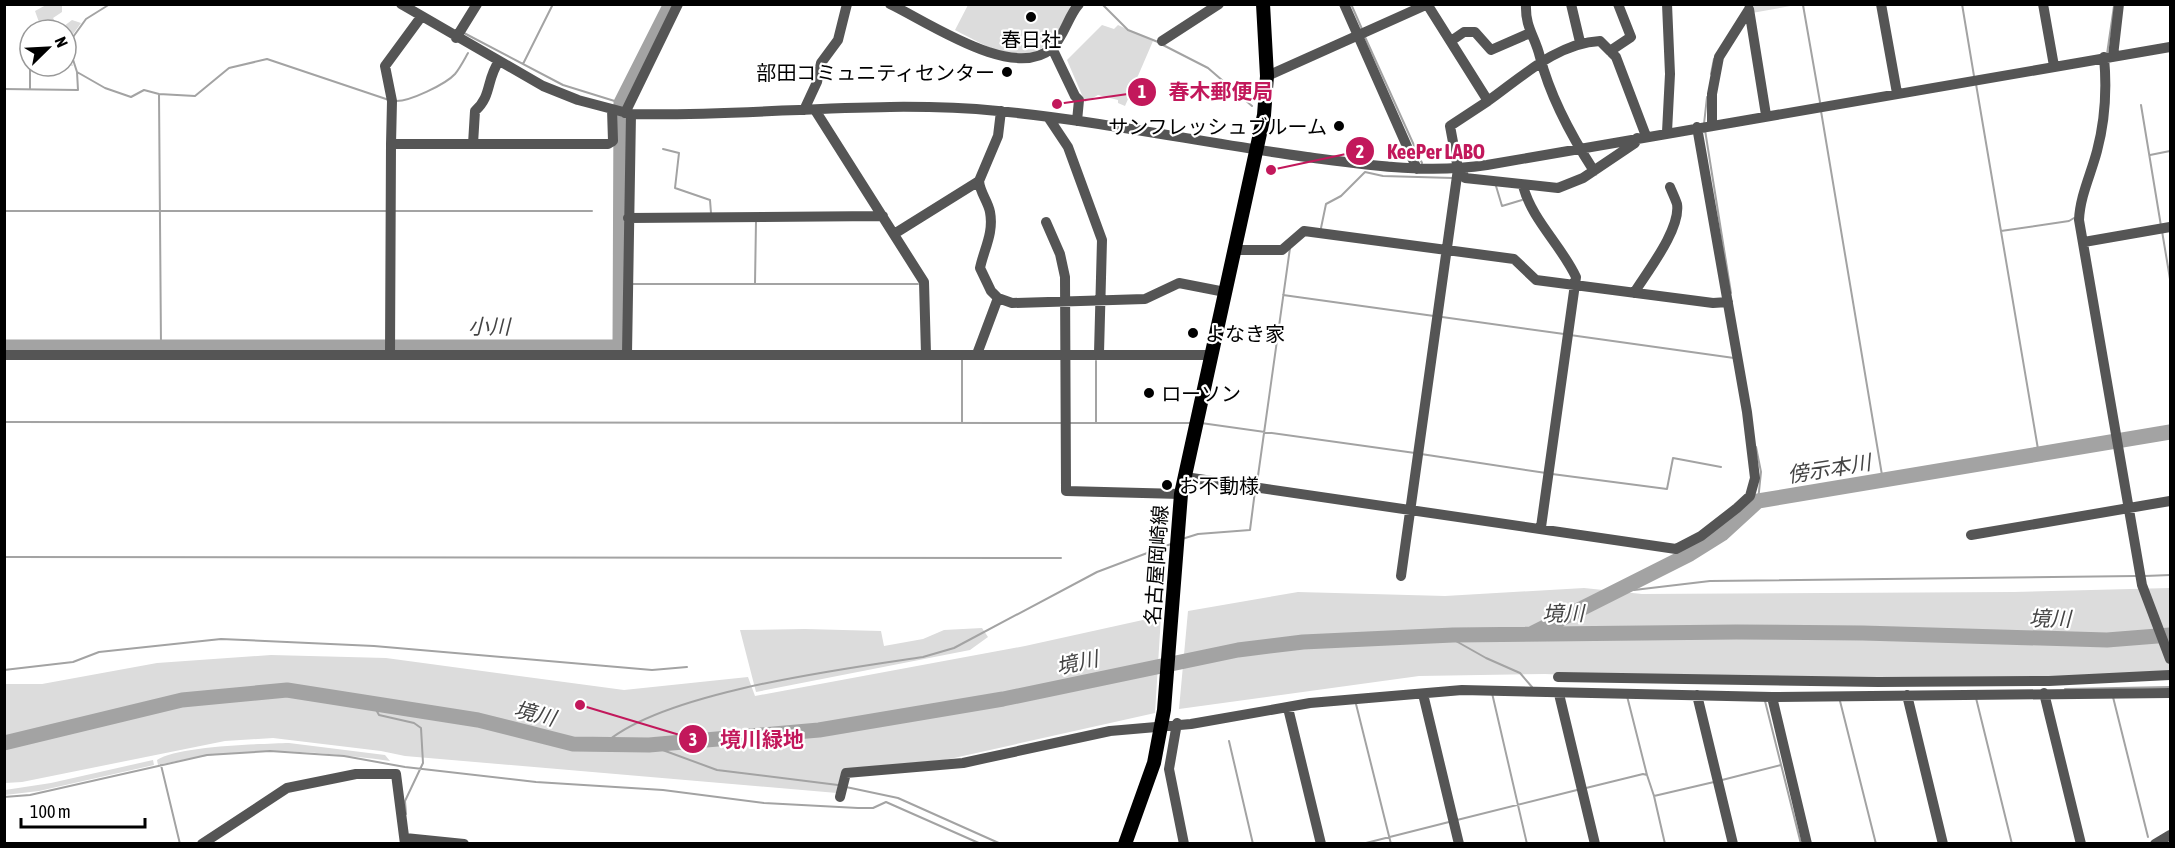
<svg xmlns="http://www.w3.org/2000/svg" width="2175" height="848" font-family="'Asap Condensed','Noto Sans JP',sans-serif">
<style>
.green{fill:#dcdcdc}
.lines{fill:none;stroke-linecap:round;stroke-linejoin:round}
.stream{stroke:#a3a3a3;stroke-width:2}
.river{stroke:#a3a3a3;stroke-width:15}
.minor{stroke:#555;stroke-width:10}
.major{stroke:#000;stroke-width:14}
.poi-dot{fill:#000;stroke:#fff;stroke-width:2}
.labels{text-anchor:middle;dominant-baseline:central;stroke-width:4.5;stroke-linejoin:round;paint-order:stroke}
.poi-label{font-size:20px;fill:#000;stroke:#fff;text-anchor:start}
.street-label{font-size:20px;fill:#000;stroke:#fff}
.water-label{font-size:21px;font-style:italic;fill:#444;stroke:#fff}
.leader{fill:none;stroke:#c2185b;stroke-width:2}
.callout-dot{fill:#c2185b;stroke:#fff;stroke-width:2}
.mark-label{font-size:18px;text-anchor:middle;font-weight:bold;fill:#fff}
.callout-label{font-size:21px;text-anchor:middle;font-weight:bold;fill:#c2185b;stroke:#fff;stroke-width:4.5;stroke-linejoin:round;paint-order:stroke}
</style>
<rect width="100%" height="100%" fill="#fff"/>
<path class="green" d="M1071,4C1071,12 1063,21 1059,29C1031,75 992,49 955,30L968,5Z
M46,5H62V12L53,18L60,29L72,20L81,23L66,44L73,66L66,65V30H39L40,25L35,11Z
M1754,5H1796L1752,13Z
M1102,25L1114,29L1118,25L1153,41L1125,106L1118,103V100L1098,95L1085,102L1067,60Z
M1584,588L1642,594L2014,592L2170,588V676L1775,683L1545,674L1419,676L1179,709L1188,611L1298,592L1445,596Z
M1161,616L1155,713L945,760L842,769L837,793L405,756L381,751L273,738L225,741L22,782L5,783V684H42L157,663L271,655L386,658L624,690L748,677L755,696L1025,646Z
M982,628L988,637L970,650L756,692L740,630L805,629L881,631L884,646L923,639L944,630Z
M289,743L385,755L390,761C304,750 244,745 158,765L157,760C177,746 261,744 289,743Z
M153,760L154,765L39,791L5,795V790L51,783Z"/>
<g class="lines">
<path class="stream" d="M1102,4L1128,30L1158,42
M1351,4L1362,29
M1962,4L1974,76
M1803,5L1820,102
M464,33L563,85L621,103
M1365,37L1422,163
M1163,45L1208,68L1252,106
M2107,54L2114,6
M523,64L553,4
M77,72L105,88L131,97L144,90L159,94L195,96L229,68L267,59L389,100
M1711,74L1714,59
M1976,84L2039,455
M4,89L78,90L77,72L68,44L86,19L110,4
M30,89V66
M159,94L161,347
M395,101C409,102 446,84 455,74C460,68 464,60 468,53
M2141,105L2161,226
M1821,111L1883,481
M1704,124L1707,97
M1705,130L1731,293
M663,149L679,153L675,188L710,200L711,213
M2150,155L2170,151
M1496,186L1502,206L1522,200
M4,211H386
M394,211H592
M1321,228L1326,204L1341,196L1365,172L1383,176L1453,178
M2001,231L2069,221L2074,218
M2162,231L2170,279
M632,284H918
M755,284L756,221
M1283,295L1434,316
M1442,317L1564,334
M1570,335L1734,358
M962,359V422
M4,422L1064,423
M1069,423H1193
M1096,423V361
M1201,423L1415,453
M1756,447L1761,472L1758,501
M1421,454L1546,473
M1552,474L1667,489L1673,458L1721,467
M1257,483L1290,248
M1182,539L1198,534L1250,530L1255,491
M4,557L1061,558
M2145,576L2170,575
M1629,585L1634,590L1710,581L2136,576
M1447,636L1486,658L1520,673L1532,687
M4,670L73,662L99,652L221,639L374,646L652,670L687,667
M2065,689L2170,687
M1492,693L1527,844
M1627,696L1647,775
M2113,697L2148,837
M1976,698L2012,844
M1765,701L1801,844
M1840,701L1876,844
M373,704L379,715L414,723L421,728L423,763L405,801L406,814
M1356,704L1391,844
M1229,741L1253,844
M603,745C660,692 843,669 923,657L954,648L1097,572L1171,544
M649,745L717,770L838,785
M161,765L180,844
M1722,780L1781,765
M846,787L898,798L1001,844
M1586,788L1643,774L1647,775L1654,796L1714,782
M1654,796L1665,844
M4,797L30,795L207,755L270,751L344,756L405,767L536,782L663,790L764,803L858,808H873L886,802L981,844
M1457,820L1577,790
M1362,844L1449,822"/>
<path class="river" d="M4,347H620L621,103L671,4
M1533,633L1690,554L1722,534L1758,501L2170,432
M4,743L182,700L287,690L478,720L573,744L649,745L819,730L1003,699L1238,650L1303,642L1453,635L1736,632L1863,633L2107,640L2170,635"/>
<path class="minor" d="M401,4L543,86L578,100L631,114C753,117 876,99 998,111C1101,121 1204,143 1307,157C1368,165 1426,174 1487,165L2170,47
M890,4C928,22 1014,82 1052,48C1064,37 1068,16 1079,4
M1344,4L1417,169
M1427,4L1488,101C1522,77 1557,43 1600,41L1616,57L1646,136
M1526,4C1525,28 1535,36 1540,57C1550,96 1572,137 1594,171
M1571,4L1580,42
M1881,4L1897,93
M2043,4L2054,66
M1749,9L1766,115
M421,17L385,66L392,101L391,144H608L613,141L612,109
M456,38L477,4
M1162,41L1219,4
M1451,41L1464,32H1475L1491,50L1530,33
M1052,48L1075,96L1079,100L1077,121
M1610,51L1631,37L1618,4
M2113,56L2119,4
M2104,57C2107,89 2105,121 2097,151C2091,174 2080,196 2079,220L2142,585L2170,659
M1267,76L1428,4
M804,110L817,82L821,63L838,40L847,4
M815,110L924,282L926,354
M625,113L678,4
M1048,117L1068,147L1102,240L1099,353
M1712,124V94L1719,57L1748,11
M1667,132L1670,74L1667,4
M473,144L475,111C492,96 486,80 499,61
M1461,169L1465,178L1558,188L1583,178L1635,143L1637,138
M979,181C980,193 988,201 990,212C994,233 984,249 980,268L991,291L998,298L1012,303L1145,299L1179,283L1225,292
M1523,186C1532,220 1561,245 1576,277L1541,527
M628,218L883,216
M1046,222L1060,254L1065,277L1066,491L1181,494
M894,234L979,181L998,136L1001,111
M2084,242L2170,227
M1235,250H1282L1304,231L1514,259L1536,280L1713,303L1728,302
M1634,293C1647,272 1681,229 1677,204C1675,198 1672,192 1670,187
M627,354L631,114
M977,354L998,298
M4,355H1211
M390,355L391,144
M1185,477L1676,549L1701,536L1737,508L1750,496L1755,478L1747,412L1697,127
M1971,535L2170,501
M1401,576L1458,169L1450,126L1488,101
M1558,677L1878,682L2049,681L2170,675
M2044,693L2081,844
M1423,694L1459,844
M1559,694L1595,844
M1697,695L1733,844
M1907,695L1943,844
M1772,697L1807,844
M1288,708L1321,844
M1177,723L1169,769L1184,844
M840,797L846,773L963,763L1110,731L1191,724L1310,703L1462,690L1772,697L2170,693
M405,838L464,844
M202,844L287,788L356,774H396L405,844
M2155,844L2170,835"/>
<path class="major" d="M1125,844L1154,763L1164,710L1181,494L1264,115L1267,76L1263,4"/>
</g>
<g class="poi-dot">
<circle cx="1031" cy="17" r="6"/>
<circle cx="1007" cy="72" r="6"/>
<circle cx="1339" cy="126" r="6"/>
<circle cx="1193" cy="333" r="6"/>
<circle cx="1149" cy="393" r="6"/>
<circle cx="1167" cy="485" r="6"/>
</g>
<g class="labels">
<g class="poi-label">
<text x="1031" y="39" text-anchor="middle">春日社</text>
<text x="995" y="72" text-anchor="end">部田コミュニティセンター</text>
<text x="1327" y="126" text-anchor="end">サンフレッシュブルーム</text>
<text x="1205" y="333">よなき家</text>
<text x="1161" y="393">ローソン</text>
<text x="1179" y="485">お不動様</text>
</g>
<g class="street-label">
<text transform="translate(1156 565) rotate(-86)">名古屋岡崎線</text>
</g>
<g class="water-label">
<text x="489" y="326">小川</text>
<text transform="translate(1829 468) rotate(-9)">傍示本川</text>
<text transform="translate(1563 613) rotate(-1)">境川</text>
<text transform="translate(2050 618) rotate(1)">境川</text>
<text transform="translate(1077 662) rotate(-12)">境川</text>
<text transform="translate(535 713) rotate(14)">境川</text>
</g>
</g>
<path class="leader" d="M1057 104L1142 92M1271 170L1360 151M580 705L693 739"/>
<g class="callout-dot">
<circle cx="1057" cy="104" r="6"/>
<circle cx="1271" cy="170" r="6"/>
<circle cx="580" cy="705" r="6"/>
<circle cx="1142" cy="92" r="15"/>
<circle cx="1360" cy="151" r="15"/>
<circle cx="693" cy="739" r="15"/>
</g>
<g class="mark-label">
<text x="1142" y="98">1</text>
<text x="1360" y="158">2</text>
<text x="693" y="746">3</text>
</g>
<g class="callout-label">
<text x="1221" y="99">春木郵便局</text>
<text x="1436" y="159">KeePer LABO</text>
<text x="762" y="747">境川緑地</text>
</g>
<rect width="2175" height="848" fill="none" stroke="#000000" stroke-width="12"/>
<g transform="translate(48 48) rotate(66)"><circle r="28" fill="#ffffff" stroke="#999999" stroke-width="1.5"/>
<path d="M0-4.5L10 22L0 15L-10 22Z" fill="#000000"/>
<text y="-9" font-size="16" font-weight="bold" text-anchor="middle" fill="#000000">N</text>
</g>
<path d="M21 818v9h124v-9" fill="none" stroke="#000000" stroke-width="3"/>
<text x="30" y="818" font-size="18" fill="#000000" stroke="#ffffff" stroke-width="4.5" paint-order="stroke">100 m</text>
</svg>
